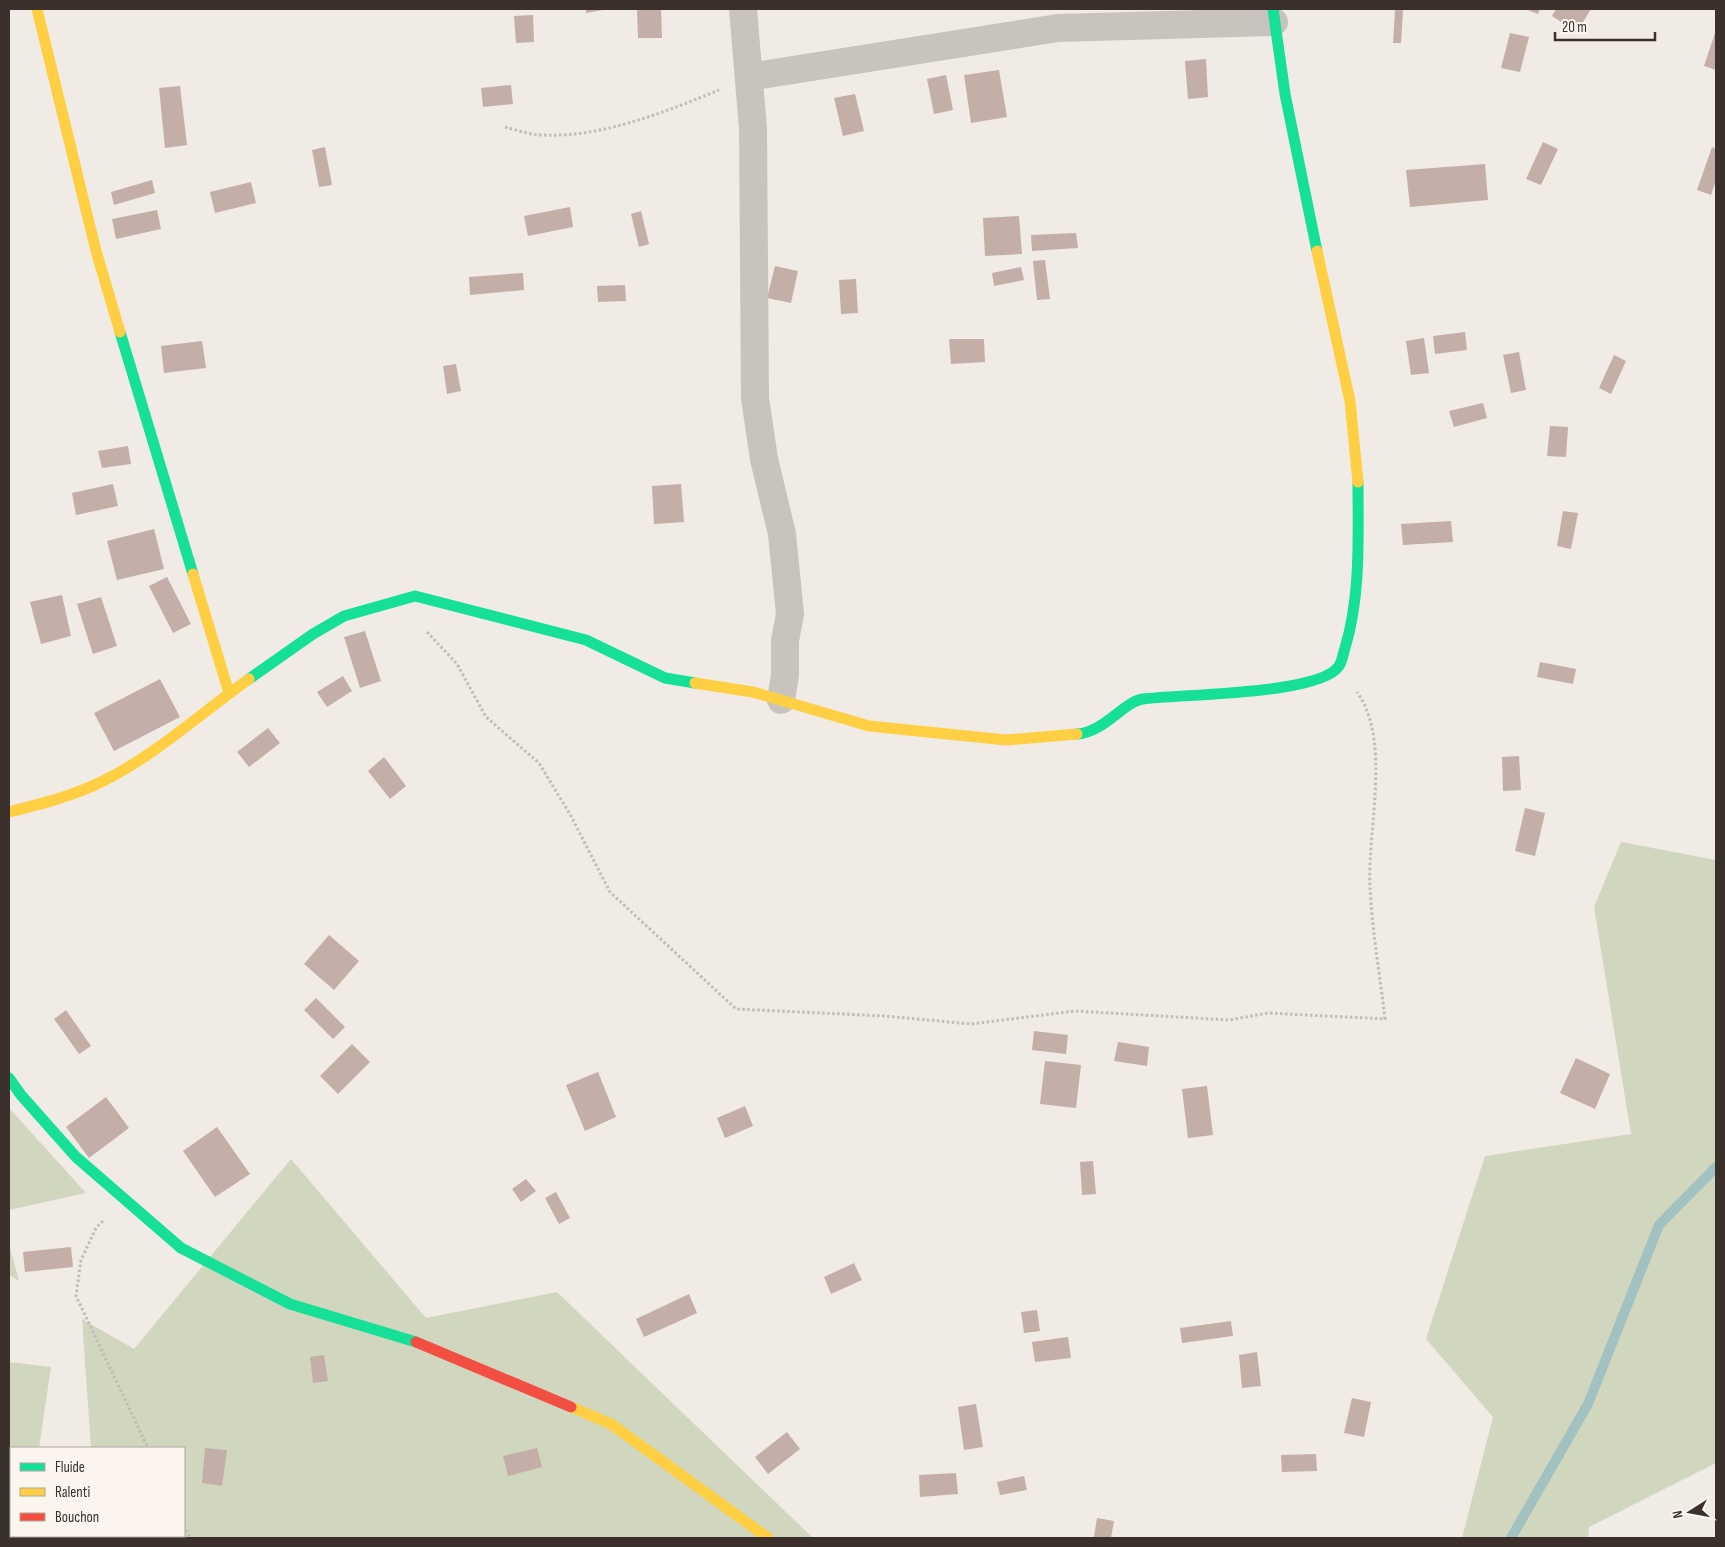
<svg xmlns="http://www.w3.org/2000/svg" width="1725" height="1547" font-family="'Sofia Sans Condensed',sans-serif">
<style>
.green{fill:#d1d6bf}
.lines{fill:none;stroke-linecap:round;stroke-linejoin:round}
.stream{stroke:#a1c2c1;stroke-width:10}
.building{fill:#c3afa7}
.path{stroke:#c2bbb6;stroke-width:3;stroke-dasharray:2.5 2.5;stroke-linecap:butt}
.street{stroke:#c9c3be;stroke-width:28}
.fast{stroke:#16e098;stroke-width:11}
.slow{stroke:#ffcf43;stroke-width:11}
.jam{stroke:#f24e42;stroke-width:11}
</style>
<rect width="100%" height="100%" fill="#f0ebe5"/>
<path class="green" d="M1621,842L1716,860V1463L1589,1527L1588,1538H1462L1493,1417L1426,1339L1485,1156L1631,1134L1594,907Z
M10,1109L86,1193L9,1210Z
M291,1159L426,1318L557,1292L813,1538H96V1536H184V1448H91L82,1319L134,1349Z
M9,1244L19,1281L9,1275Z
M9,1362L51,1367L39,1448H11V1536H27V1538H9Z"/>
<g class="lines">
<path class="stream" d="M1511,1538L1588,1404L1659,1225L1716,1167"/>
</g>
<path class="building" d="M586,9H603V10L586,13Z
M637,9H661L662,38H638Z
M1525,9H1540L1538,14Z
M1556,9H1591L1577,32L1552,16Z
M1395,10H1403L1401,43H1393Z
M533,15L534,42L516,43L514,16Z
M1716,30V70L1704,66Z
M1510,33L1529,37L1520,72L1501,68Z
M1206,59L1208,97L1188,99L1185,61Z
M999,70L1007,117L971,123L964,75Z
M946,75L953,110L934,114L927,79Z
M511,85L513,104L483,107L481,88Z
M180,86L187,145L165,148L159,88Z
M855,94L864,131L843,136L834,98Z
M1543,142L1558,149L1541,185L1526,179Z
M325,147L332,185L319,187L312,150Z
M1712,147L1716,149V180L1711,195L1697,190Z
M1485,164L1488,200L1410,207L1406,170Z
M152,180L155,193L114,205L111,192Z
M251,182L256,203L215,213L210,192Z
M570,207L573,227L528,236L524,216Z
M157,210L161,229L116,239L112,219Z
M641,211L649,244L639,247L631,214Z
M1019,216L1022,254L985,256L983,218Z
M1076,233L1078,248L1032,251L1031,235Z
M1045,260L1050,299L1037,300L1033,261Z
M775,266L798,271L791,303L767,298Z
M1021,267L1024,280L994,286L992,273Z
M523,273L524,290L470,295L469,277Z
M856,279L858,313L841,314L839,280Z
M625,285L626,301L598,302L597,286Z
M1465,332L1467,350L1435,354L1433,336Z
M1424,338L1429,373L1411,375L1406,341Z
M949,339H984L985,362L951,364Z
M202,341L206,368L164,373L161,346Z
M1519,352L1526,390L1511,393L1503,355Z
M1614,355L1626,361L1611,394L1599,388Z
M456,364L461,391L447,394L443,366Z
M1483,403L1487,418L1454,427L1449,411Z
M1550,426L1568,427L1566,457L1547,456Z
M128,446L131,464L102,468L98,451Z
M113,484L118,506L76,515L72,493Z
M681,484L684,522L654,524L652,486Z
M1563,511L1578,513L1571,549L1557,546Z
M1451,521L1453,542L1403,545L1401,524Z
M154,529L164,569L117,580L107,541Z
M167,577L191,624L173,633L149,586Z
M62,595L71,636L41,644L30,602Z
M101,597L117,646L93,654L77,604Z
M365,631L381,681L360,688L344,637Z
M1540,662L1576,669L1573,684L1537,677Z
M343,676L352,691L327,707L317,692Z
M160,679L180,717L114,751L94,713Z
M268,728L280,743L249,767L237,752Z
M1519,756L1521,790L1503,791L1502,757Z
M384,757L406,786L390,799L368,771Z
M1525,808L1545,813L1535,856L1515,851Z
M329,935L359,961L334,990L304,964Z
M316,998L345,1027L333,1039L304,1010Z
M66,1010L91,1046L79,1054L54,1019Z
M1034,1031L1068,1035L1066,1054L1032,1050Z
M1118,1042L1149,1047L1147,1066L1114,1061Z
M352,1044L370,1062L338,1094L320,1076Z
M1576,1058L1610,1074L1595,1109L1560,1093Z
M1045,1061L1081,1065L1076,1108L1040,1104Z
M598,1072L616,1117L585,1131L566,1085Z
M1207,1086L1213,1135L1188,1138L1182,1089Z
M106,1097L129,1128L89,1158L66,1127Z
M745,1106L753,1126L725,1138L717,1118Z
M217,1127L250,1174L215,1197L183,1151Z
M1093,1161L1096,1194L1082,1195L1080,1162Z
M526,1179L536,1191L521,1202L512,1189Z
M556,1192L570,1218L559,1224L545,1198Z
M71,1247L73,1267L25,1272L23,1252Z
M854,1263L862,1280L831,1294L824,1277Z
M689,1294L697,1313L644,1337L636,1319Z
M1037,1310L1040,1331L1024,1333L1021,1312Z
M1231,1321L1233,1336L1182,1343L1180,1328Z
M1068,1337L1071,1358L1035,1362L1032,1342Z
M1257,1352L1261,1386L1242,1388L1239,1355Z
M324,1355L328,1381L313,1383L310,1357Z
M1352,1398L1371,1402L1364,1437L1344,1433Z
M976,1404L983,1447L964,1450L958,1407Z
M787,1432L800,1449L768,1474L755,1457Z
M205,1448L227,1450L222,1486L202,1483Z
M537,1448L542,1467L508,1476L503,1456Z
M1316,1454L1317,1471L1282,1472L1281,1455Z
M956,1473L958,1494L920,1497L919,1475Z
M1024,1476L1027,1490L1000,1495L997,1482Z
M1097,1518L1114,1521L1111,1538L1094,1537Z"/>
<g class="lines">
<path class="path" d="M505,127C517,130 530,135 542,135C601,138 665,112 719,90
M427,632L457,664L486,717L539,763L571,816L610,892L736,1009L885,1016L971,1024L1075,1011L1229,1020L1268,1013L1385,1019C1380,975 1372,931 1370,887C1367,830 1392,741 1357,692
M103,1221L96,1228L81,1260L76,1296L148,1448
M184,1525L190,1538"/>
<path class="street" d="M743,9L753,129L755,398L764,459L782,534L790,614L785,641V675L781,700
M749,77L1058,28L1274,22"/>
<path class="fast" d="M1273,9L1285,94L1317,251
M120,332L193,574
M249,679L313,634L344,616L415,596L586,640L665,678L695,683
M1077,734C1105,732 1123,702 1143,699C1179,694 1320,695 1339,666C1342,662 1343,654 1345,648C1361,596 1358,536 1358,482
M9,1078L21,1095L76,1157L181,1248L290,1304L416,1342"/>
<path class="slow" d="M37,9L96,251L120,332
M1317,251L1350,401L1358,482
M193,574L229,693
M695,683L753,692L869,726L1006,740L1077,734
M9,812C41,804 73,796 103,781C156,755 201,713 249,679
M571,1407L611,1424L768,1538"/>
<path class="jam" d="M416,1342L571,1407"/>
</g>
<rect width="1725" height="1547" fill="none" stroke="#3b302b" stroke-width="20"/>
<rect x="10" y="1447" width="175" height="90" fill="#fbf5ee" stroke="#aea6a0"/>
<rect x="20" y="1463" width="25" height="8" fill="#16e098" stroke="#aea6a0"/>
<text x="55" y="1472" font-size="15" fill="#3b302b">Fluide</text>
<rect x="20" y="1488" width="25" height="8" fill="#ffcf43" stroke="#aea6a0"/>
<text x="55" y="1497" font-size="15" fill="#3b302b">Ralenti</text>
<rect x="20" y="1513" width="25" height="8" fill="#f24e42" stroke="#aea6a0"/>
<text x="55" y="1522" font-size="15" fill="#3b302b">Bouchon</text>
<g transform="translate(1690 1512) rotate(259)" stroke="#fbf5ee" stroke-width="4" paint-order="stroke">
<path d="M0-4L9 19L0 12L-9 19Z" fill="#3b302b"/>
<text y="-8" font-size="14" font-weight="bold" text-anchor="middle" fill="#3b302b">N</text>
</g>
<path d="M1555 32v8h100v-8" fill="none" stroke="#3b302b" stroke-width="2.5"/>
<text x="1562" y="32" font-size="15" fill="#3b302b" stroke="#fbf5ee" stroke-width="4" paint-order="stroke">20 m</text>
</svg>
